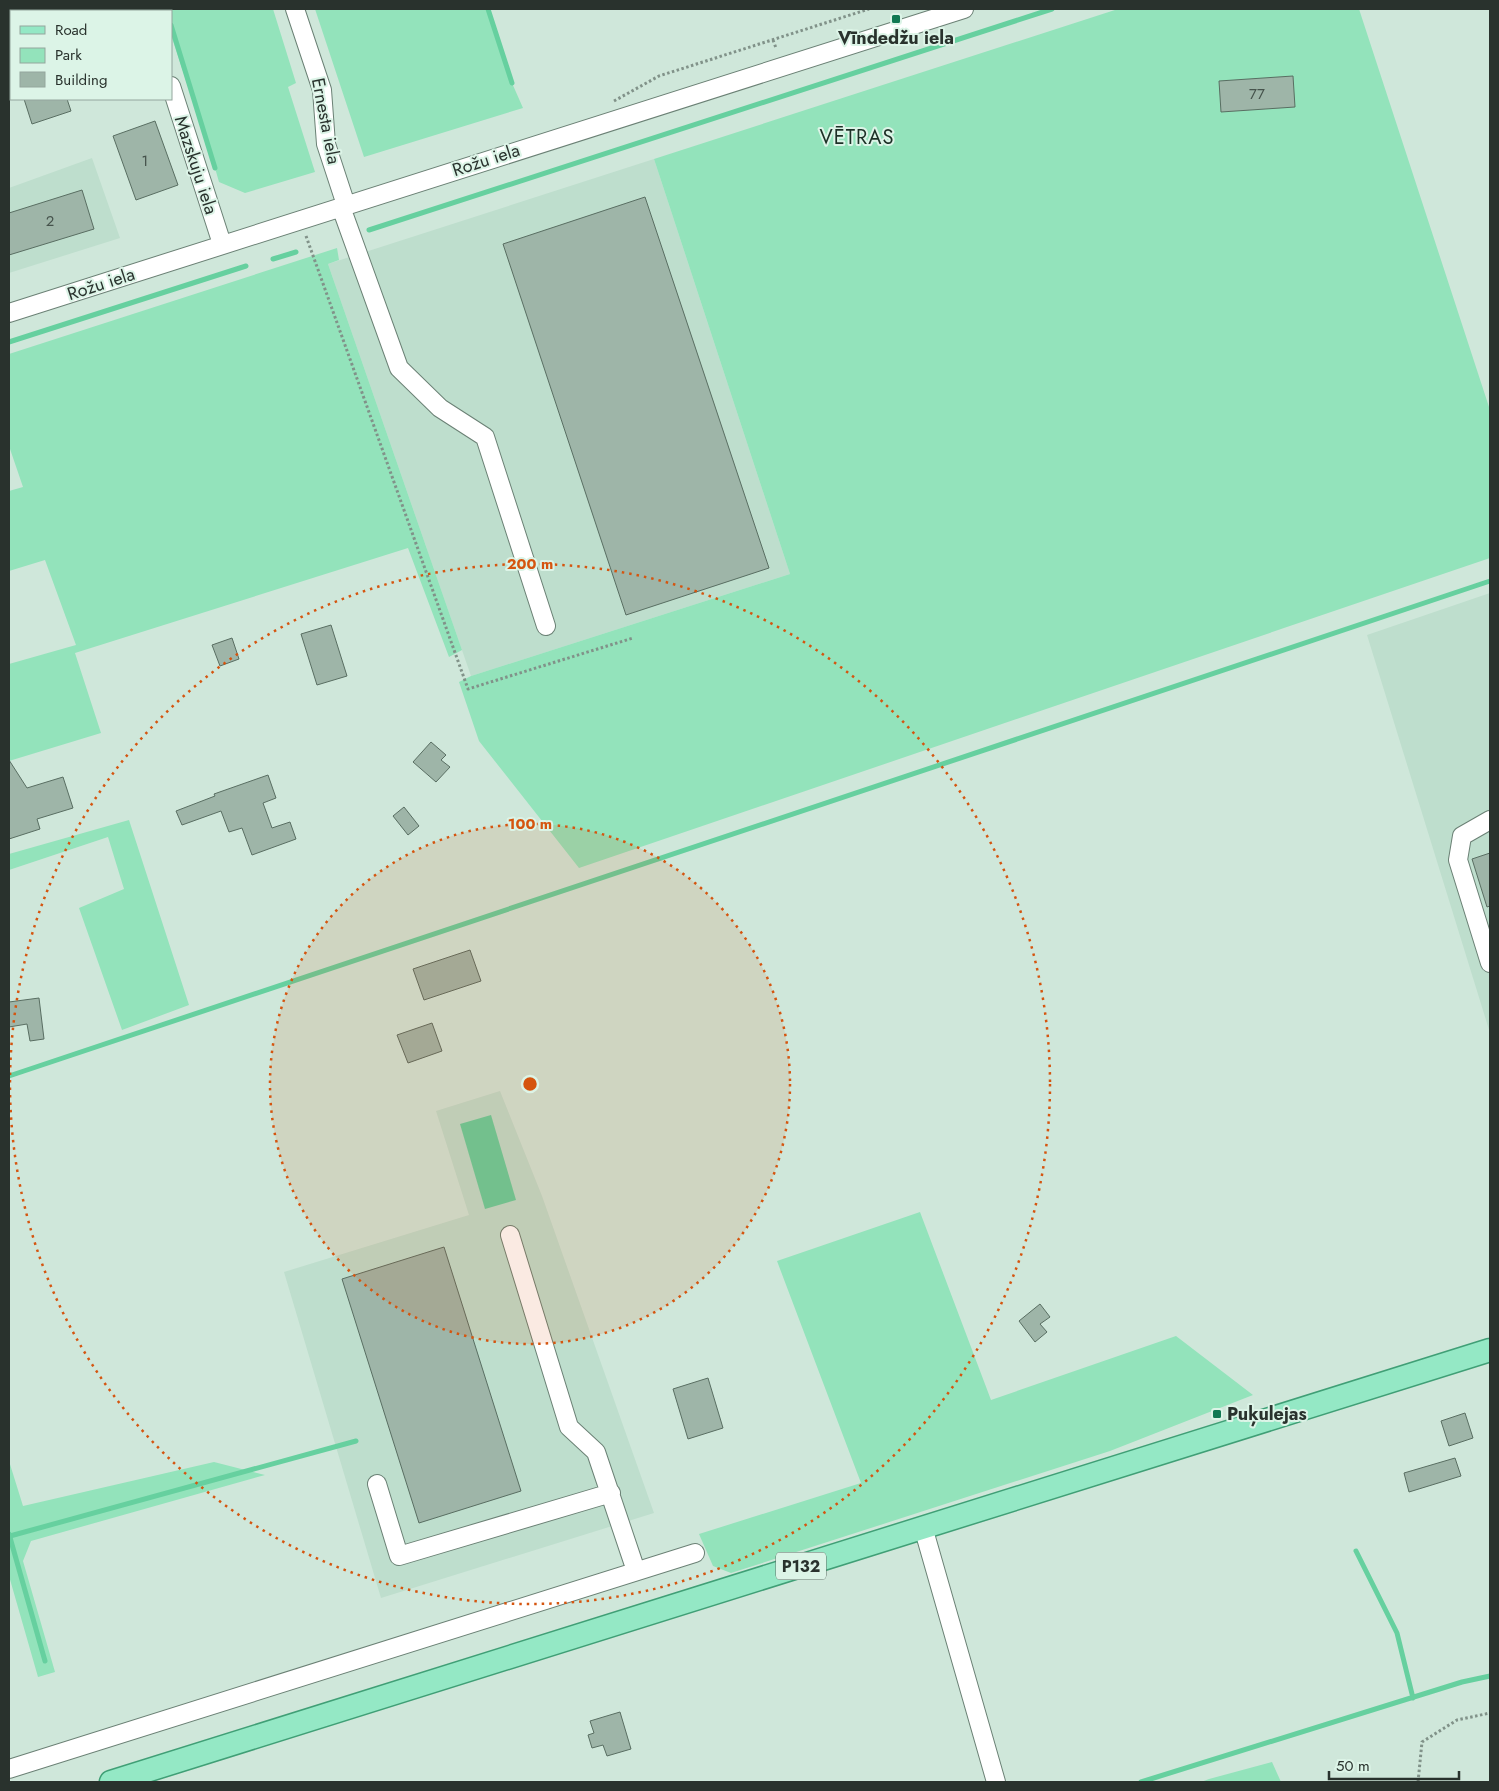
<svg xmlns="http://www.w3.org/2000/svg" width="1499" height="1791" font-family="Jost,sans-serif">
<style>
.built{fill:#bedecd}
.green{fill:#93e3bb}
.water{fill:#66d09f}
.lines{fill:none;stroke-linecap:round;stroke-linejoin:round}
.stream{stroke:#66d09f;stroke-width:5}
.building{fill:#9eb5a8;stroke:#596e62}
.minor-casing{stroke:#6b8175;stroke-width:20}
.major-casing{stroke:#409f76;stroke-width:25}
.path{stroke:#819289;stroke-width:3;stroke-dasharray:2.5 2.5;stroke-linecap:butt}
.minor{stroke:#fff;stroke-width:18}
.major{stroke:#94e8c5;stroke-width:22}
.ring{fill:none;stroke:#d5550f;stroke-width:2.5;stroke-dasharray:2.5 5}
.poi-dot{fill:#117953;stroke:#dcf4e7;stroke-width:2}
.labels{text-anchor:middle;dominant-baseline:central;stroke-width:4;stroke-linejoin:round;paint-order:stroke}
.number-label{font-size:15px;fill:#46534c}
.shield{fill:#dcf4e7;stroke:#5f6c65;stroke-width:1}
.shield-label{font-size:16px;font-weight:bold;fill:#29322d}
.poi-label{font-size:18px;font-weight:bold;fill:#29322d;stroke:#dcf4e7}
.street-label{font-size:18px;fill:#29322d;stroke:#dcf4e7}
.quarter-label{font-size:20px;letter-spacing:1px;fill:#1c3026;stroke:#dcf4e7}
.centre{fill:#d5550f;stroke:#dcf4e7;stroke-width:2.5}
.ring-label{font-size:15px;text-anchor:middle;font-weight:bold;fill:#d5550f;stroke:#dcf4e7;stroke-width:4;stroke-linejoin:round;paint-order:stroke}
</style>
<rect width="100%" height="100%" fill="#cfe7da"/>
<path class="built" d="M92,158L120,238L9,273V188Z
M654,159L790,574L471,676L328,264Z
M1490,593V1033L1367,635Z
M500,1091L542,1196L654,1513L381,1598L284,1272L469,1215L436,1111Z"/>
<path class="green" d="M163,9H273L296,83L288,87L315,172L245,193L219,182L215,168L171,35V11H163Z
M315,9H487L512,83L523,108L364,157Z
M1118,9H1359L1490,410V558L579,868L479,741L459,682L471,676L790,574L654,159Z
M337,248L339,260L328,264L462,650L449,657L408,548L75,653L101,733L9,761V664L76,645L45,560L9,571V491L23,487L9,446V354Z
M129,820L189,1005L122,1030L79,908L124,889L108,837L9,870V854Z
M920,1212L991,1400L1176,1336L1253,1395L1110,1451L731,1573L713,1566L699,1534L861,1483L777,1261Z
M9,1461L23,1506L214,1462L265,1475L31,1541L23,1561L55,1672L38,1677L9,1576Z
M1272,1762L1281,1782H1201L1209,1779Z"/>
<path class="water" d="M491,1115L516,1200L485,1209L460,1124Z"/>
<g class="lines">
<path class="stream" d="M166,9L167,11
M488,9L512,83
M171,25L215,168
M369,230L1052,9
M273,259L296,252
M9,342L246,266
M9,1076L1490,581
M9,1534L45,1661
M10,1536L356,1441
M1356,1551L1397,1633L1413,1698
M1141,1782L1462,1682L1490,1676"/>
</g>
<path class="building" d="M1293,76L1295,107L1221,112L1219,81Z
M24,99H67L71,111L32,124Z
M155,121L178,185L136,200L113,136Z
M82,190L94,229L9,255V213Z
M645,197L769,568L626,615L503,244Z
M331,625L347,676L317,685L301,634Z
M232,638L239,659L220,666L212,645Z
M431,742L446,755L441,760L450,767L436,782L413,762Z
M9,760L27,788L63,777L73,808L37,819L40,829L9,839Z
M268,775L276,798L263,803L272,828L290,822L296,839L252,855L242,828L229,832L221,811L182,825L176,811L215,796L214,794Z
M404,807L419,826L408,835L393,816Z
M1490,853V906L1487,907L1472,859Z
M470,950L481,981L424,1000L413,969Z
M39,998L44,1039L30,1041L27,1024L9,1027V1002Z
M432,1023L442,1051L408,1063L397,1035Z
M444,1247L521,1491L419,1523L342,1279Z
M1040,1304L1050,1317L1040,1324L1047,1332L1035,1342L1019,1321Z
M708,1378L723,1428L688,1439L673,1389Z
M1465,1413L1473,1438L1449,1446L1441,1421Z
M1455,1458L1461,1476L1409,1492L1404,1473Z
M620,1712L631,1749L607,1756L603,1745L592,1748L588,1735L594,1733L590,1721Z"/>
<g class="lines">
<defs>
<path id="minor" d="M147,9L148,11
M295,9L322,90L326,144L346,205
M171,86L222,244
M341,207L399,368L440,408L485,437L546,626
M9,313L964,9
M1490,820L1462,836L1458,860L1490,963
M510,1235L569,1427L596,1452L636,1571
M377,1484L399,1556L611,1493
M923,1527L996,1782
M9,1769L695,1553"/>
<path id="major" d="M111,1782L1490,1350"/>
</defs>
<use href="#minor" class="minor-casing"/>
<use href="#major" class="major-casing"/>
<path class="path" d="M773,40L776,48
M614,101L659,76L869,9
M306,236L468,689L633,638
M1418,1782L1422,1742L1457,1720L1490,1713"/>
<use href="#minor" class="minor"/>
<use href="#major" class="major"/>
</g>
<circle cx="530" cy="1084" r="260" fill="#d5550f" fill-opacity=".12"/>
<g class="ring">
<circle cx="530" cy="1084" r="260"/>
<circle cx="530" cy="1084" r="520"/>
</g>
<g class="poi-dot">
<rect x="891" y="14" width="10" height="10" rx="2.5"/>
<rect x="1212" y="1409" width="10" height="10" rx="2.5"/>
</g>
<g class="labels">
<g class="number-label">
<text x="1257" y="94">77</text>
<text x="145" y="161">1</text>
<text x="50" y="221">2</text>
</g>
<rect class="shield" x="776" y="1552.5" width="50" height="27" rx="4"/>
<g class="shield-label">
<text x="801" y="1566">P132</text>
</g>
<g class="poi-label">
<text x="896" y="38">Vīndedžu iela</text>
<text x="1227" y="1414" text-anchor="start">Puķulejas</text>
</g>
<g class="street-label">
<text transform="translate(326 121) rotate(79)">Ernesta iela</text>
<text transform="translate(486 160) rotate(-18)">Rožu iela</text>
<text transform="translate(196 165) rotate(72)">Mazskuju iela</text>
<text transform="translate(101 284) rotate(-18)">Rožu iela</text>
</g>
<g class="quarter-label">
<text x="857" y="137">VĒTRAS</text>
</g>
</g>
<circle cx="530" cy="1084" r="8" class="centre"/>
<g class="ring-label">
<text x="530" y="569">200 m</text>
<text x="530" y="829">100 m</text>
</g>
<rect width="1499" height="1791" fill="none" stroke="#29322d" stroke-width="20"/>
<rect x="10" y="10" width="162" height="90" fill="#dcf4e7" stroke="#94a69d"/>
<rect x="20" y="26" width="25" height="8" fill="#94e8c5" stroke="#94a69d"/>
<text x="55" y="35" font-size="15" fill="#29322d">Road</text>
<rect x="20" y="48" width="25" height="15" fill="#93e3bb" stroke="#94a69d"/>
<text x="55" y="60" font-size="15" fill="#29322d">Park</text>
<rect x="20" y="72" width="25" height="15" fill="#9eb5a8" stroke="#94a69d"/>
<text x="55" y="85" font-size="15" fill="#29322d">Building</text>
<path d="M1329 1771v8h130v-8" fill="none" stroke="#29322d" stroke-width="2.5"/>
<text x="1336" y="1771" font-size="15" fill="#29322d" stroke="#dcf4e7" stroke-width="4" paint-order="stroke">50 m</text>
</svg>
